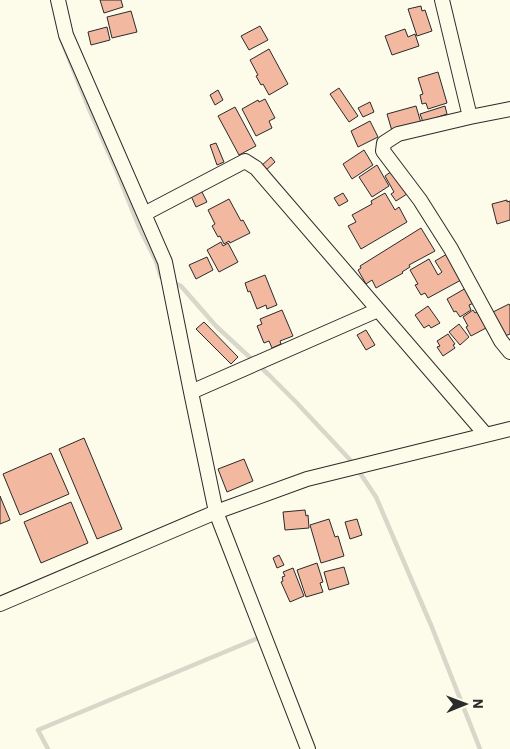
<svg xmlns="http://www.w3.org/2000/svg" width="510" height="749" font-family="'IBM Plex Sans',sans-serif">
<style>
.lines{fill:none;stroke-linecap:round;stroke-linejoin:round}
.stream{stroke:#d8d7c9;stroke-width:4.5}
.building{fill:#f2b8a0;stroke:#2b2b2b}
.street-casing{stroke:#2b2b2b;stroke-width:16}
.street{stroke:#fdfbea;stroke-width:14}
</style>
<rect width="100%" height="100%" fill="#fdfbea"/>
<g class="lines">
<path class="stream" d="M61,39L89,109L115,167L139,227L156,261L161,277L181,286L216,326L269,375L296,402L354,464L376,497L431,625L480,749
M48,749L38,730L258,638"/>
</g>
<path class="building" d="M100,0H121L123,7L104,13Z
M421,6L422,11L425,10L432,31L417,36L408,9Z
M131,11L137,32L112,38L107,17Z
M260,26L268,40L249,50L241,36Z
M107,27L110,40L91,45L88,32Z
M405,29L408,37L415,34L419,46L392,55L385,36Z
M269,49L288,84L269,95L263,84L261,85L256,76L258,75L250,60Z
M438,72L447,103L428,109L426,103L422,104L420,95L423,94L418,78Z
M339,88L358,116L349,122L330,94Z
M218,90L223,100L215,105L210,95Z
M265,99L275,118L269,121L272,128L256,136L242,109L258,100L259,102Z
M370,102L374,112L363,117L358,108Z
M416,106L421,123L392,131L387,114Z
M445,106L447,114L423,122L420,114Z
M235,107L256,146L239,155L218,116Z
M370,121L378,137L358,147L351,131Z
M216,143L224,162L217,165L210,145Z
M364,150L373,165L352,179L343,164Z
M271,157L275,162L265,171L261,166Z
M377,165L389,186L372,197L359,177Z
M392,171L407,194L396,201L391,194L394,192L385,176Z
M201,190L207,202L196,207L191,196Z
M343,193L348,201L339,206L334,198Z
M385,193L395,210L399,207L407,222L361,249L348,226L356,222L352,215L372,204L371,201Z
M229,199L241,221L243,220L250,233L230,243L229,241L224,244L220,236L218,237L212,226L215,224L208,210Z
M507,200V202L510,201V220L497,224L492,204Z
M421,228L435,251L409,265L410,267L402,272L403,273L376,288L372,280L366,284L358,270L361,268L360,266Z
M221,242L223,246L228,243L238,262L219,272L207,250Z
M447,254L461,280L428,298L425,293L421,295L415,285L418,284L410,270L429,259L438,275L442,272L435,261Z
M207,257L213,270L196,279L189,265Z
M265,275L277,305L267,309L266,305L257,309L250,291L248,292L245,283Z
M466,288L474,303L469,305L471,310L460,317L456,311L454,312L447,299Z
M509,304L510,306V334L505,336L493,312Z
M428,306L440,323L431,328L429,325L424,328L415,315Z
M282,310L293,336L280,341L281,344L272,348L269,341L264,343L257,326L262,324L260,319Z
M473,310L475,313L477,312L486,328L471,336L466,327L468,326L463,317Z
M204,322L238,357L231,364L196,329Z
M459,324L469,337L460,345L449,332Z
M366,330L375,345L366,350L357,335Z
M448,334L455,344L453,345L455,348L443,356L437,347L440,346L437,341Z
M84,438L122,529L97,539L59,449Z
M51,453L69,494L20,515L3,474Z
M244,459L253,481L227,492L218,469Z
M0,496L10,520L0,524Z
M71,502L88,543L41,563L24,522Z
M305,510L306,516L308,515L309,528L285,530L283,512Z
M329,519L335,537L338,536L344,556L321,563L310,525Z
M357,519L362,535L350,539L345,522Z
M279,555L284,565L277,568L273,558Z
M317,563L323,582L320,583L323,592L306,597L297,570Z
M344,567L349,584L329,590L324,572Z
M293,568L304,596L290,602L281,582L283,581L282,577L285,576L283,572Z"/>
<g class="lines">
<defs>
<path id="street" d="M58,0L66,35L165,262L191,392L216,512L308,749
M442,0L470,117
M510,109L470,117L398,134L384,143L383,151L420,200L451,249L501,341L510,352
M144,214L245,161L256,168L486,435
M191,392L378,310
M0,604L216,512L307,479L510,429"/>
</defs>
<use href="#street" class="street-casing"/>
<use href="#street" class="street"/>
</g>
<g transform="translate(465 704) rotate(89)" stroke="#fdfbea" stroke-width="4" paint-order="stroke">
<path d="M0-4L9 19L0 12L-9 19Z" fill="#2b2b2b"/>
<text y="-8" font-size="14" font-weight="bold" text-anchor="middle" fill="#2b2b2b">N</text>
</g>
</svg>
